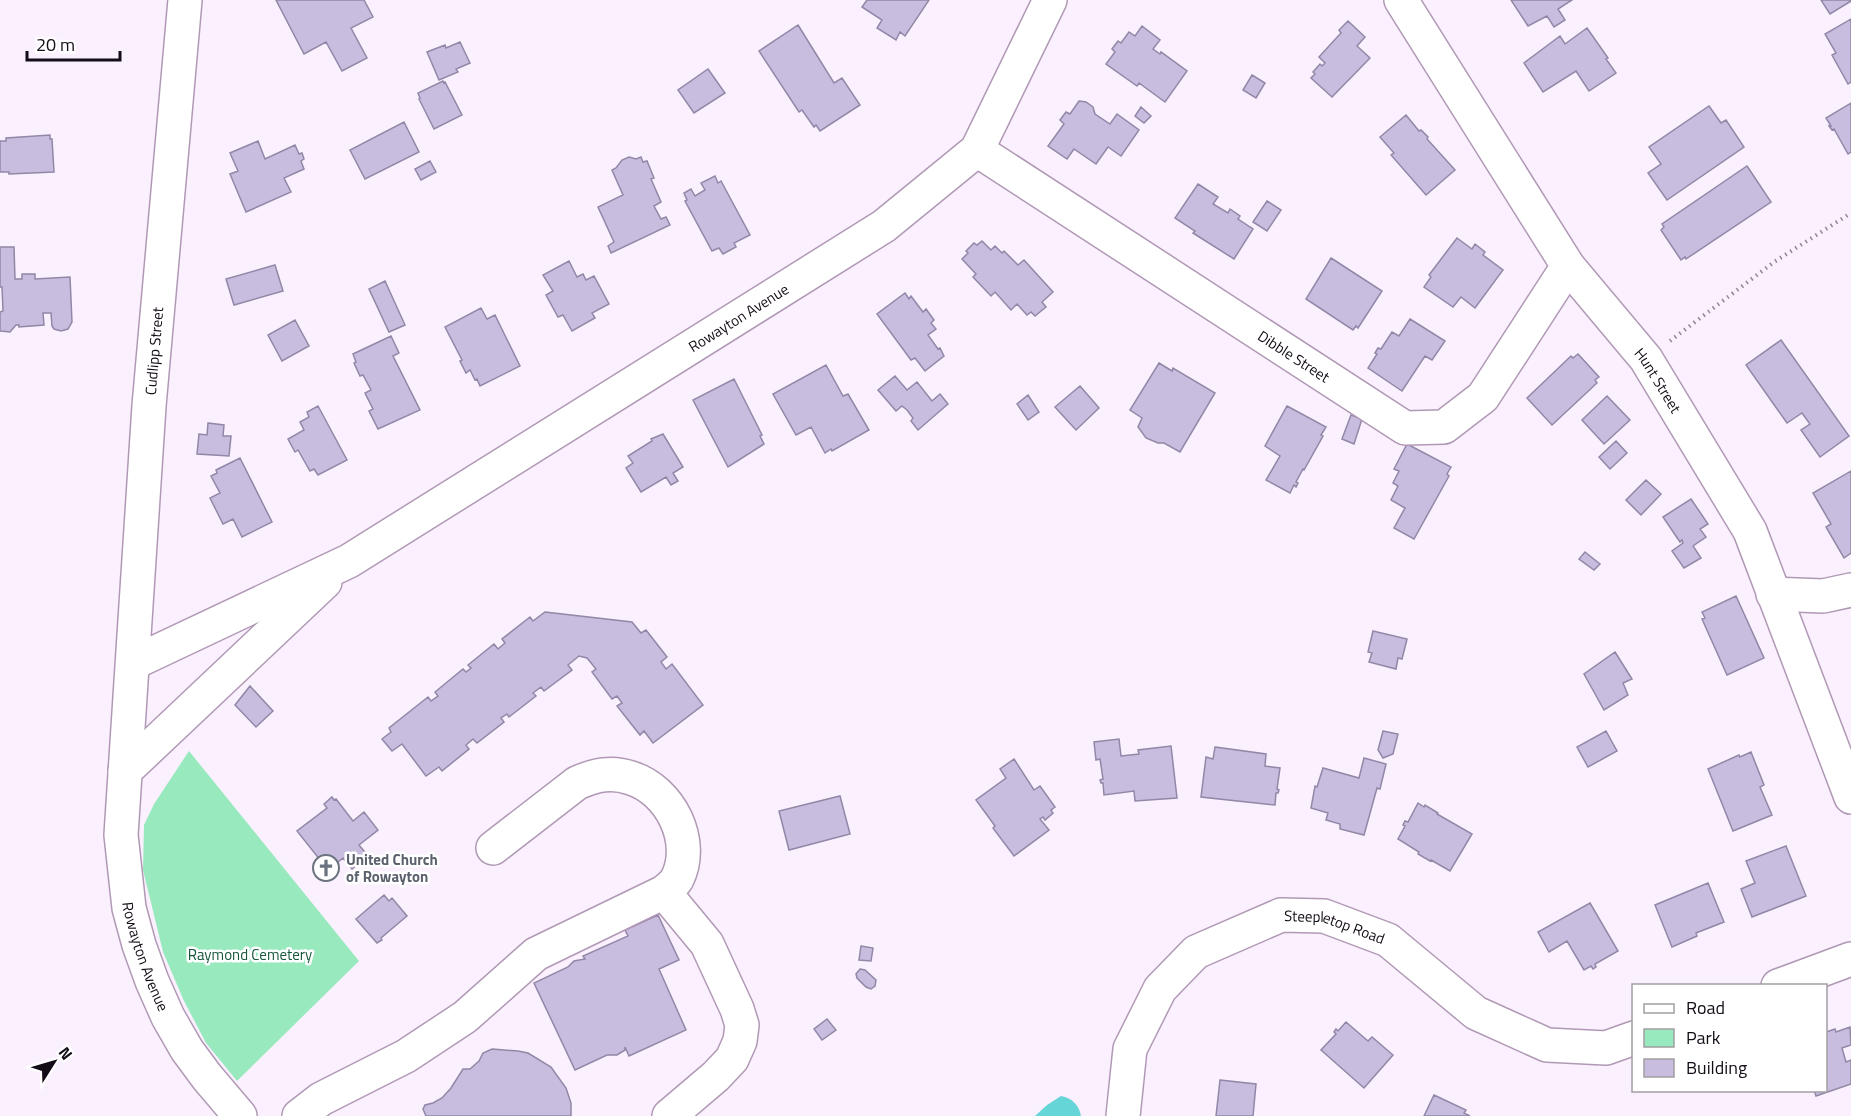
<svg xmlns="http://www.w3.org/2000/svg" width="1851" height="1116" font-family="'Titillium Web',sans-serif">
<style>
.green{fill:#99e9bf}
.water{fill:#65d5d7}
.building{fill:#c9bddf;stroke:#9287a7;stroke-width:1.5}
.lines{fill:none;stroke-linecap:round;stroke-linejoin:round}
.minor-casing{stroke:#b199b6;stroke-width:36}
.major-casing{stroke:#b199b6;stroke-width:36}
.path{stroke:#918793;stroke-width:4;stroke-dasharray:1.5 4.5;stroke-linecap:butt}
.minor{stroke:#fff;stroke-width:33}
.major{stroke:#fff;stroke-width:33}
.labels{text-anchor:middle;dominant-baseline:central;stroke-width:5;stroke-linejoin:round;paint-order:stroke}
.street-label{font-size:15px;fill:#140c16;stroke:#fff}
.worship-label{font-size:15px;font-weight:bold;fill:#5b616d;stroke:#fff;text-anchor:start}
.park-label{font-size:15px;fill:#16563b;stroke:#fff}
</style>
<rect width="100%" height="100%" fill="#fbf0fd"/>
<path class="green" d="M189,751L359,961L237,1081L206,1043L184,1001L163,952L143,870L144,825L154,804Z"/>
<path class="water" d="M1061,1096C1072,1098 1079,1105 1081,1116H1035L1047,1105Z"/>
<path class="building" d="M276,0H364L373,17L351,28L367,58L342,71L326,42L304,54Z
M867,0H929L905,36L900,32L896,40L877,28L882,20L862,7Z
M1511,0H1572L1558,9L1565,20L1554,27L1547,16L1528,26Z
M1821,0H1851V1L1830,14Z
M1851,19V82L1848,84L1832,55L1836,53L1825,34Z
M1348,21L1365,37L1357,46L1370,58L1332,97L1311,78L1315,74L1313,72L1320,64L1322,66L1325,63L1319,57L1341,33L1339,30Z
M798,25L834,83L842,78L860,105L820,131L816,125L814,127L802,110L799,112L759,51Z
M1142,26L1160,40L1153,49L1160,54L1161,52L1187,71L1165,102L1139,83L1137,86L1106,64L1115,52L1112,49L1118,41L1121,43L1129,32L1135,36Z
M1587,28L1608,58L1606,59L1616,73L1589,91L1576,71L1543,92L1524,63L1560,36L1565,44Z
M460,42L470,63L456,69L458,72L439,80L427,52L445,45L446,48Z
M708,69L725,93L694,113L678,90Z
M1252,75L1265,83L1256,98L1243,90Z
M443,81L444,83L445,82L462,115L434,129L419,99L420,98L418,93Z
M1079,101L1086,102L1093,107L1095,114L1110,124L1117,114L1139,130L1121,156L1108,147L1096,164L1074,149L1067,159L1048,146L1064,124L1060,120L1066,112L1070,114Z
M1851,103V152L1848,154L1834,129L1832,130L1829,126H1831L1826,118Z
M1709,106L1721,123L1726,120L1744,147L1667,200L1648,173L1661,164L1649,147Z
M1141,107L1151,116L1144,123L1135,116Z
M1406,115L1419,131L1421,130L1428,137L1427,139L1455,170L1426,195L1391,155L1394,153L1380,137Z
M404,122L419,152L365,179L350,150Z
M50,135V139H52L54,172L9,174V172H0V141H6V138Z
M258,141L265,159L295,145L299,154L302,153L304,159L301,161L304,169L284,178L291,192L246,212L230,174L238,171L230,153Z
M629,157L636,159L641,157L643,162L647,161L654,178L651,179L661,202L654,206L661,219L666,217L670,225L611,253L608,246L614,242L598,207L623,195L612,170L616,168L622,160Z
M430,161L436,172L421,180L415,169Z
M1747,166L1771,202L1686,259L1685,257L1681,260L1661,230L1664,227L1662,224Z
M715,176L718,183L721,181L750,235L734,243L736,247L723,254L719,248L712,251L685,201L687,200L684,193L691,189L695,196L705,190L701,183Z
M1198,184L1218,197L1213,204L1228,213L1230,209L1240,216L1238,219L1253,229L1234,259L1193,233L1195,231L1175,218Z
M1267,201L1281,210L1267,231L1253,222Z
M1457,238L1472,249L1475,244L1485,252L1483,255L1503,270L1475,308L1461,297L1453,307L1424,287L1431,277L1429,275Z
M982,241L991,250L995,246L1002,253L1004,251L1018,265L1024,260L1053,292L1042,302L1046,307L1035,316L1031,312L1027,315L1017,304L1011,310L995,292L991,296L973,277L976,274L962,259L968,253L966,251L974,243L977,245Z
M0,247H14L15,279H22V274H35V279L70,277L72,322L68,329L61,331L54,329L52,326L51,313H43L44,325L19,327V325H16L10,332L0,331V312L3,311L2,287H0Z
M1331,258L1382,291L1358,328L1356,326L1353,330L1306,299Z
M569,261L577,277L583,274L586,280L594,276L609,304L592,313L595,318L572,331L563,315L558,317L546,295L553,291L543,275Z
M275,265L283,291L234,305L226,279Z
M385,281L405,325L389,332L369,289Z
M905,293L909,299L911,296L923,312L926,309L934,320L931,323L936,329L928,335L938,349L940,348L944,356L925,371L915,358L911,360L877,314Z
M481,308L487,319L495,315L520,366L480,386L477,379L475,380L470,370L466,373L460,361L462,360L445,327Z
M1410,319L1445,341L1432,360L1425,356L1402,391L1368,368L1377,354L1375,353L1378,348L1381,349L1392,332L1399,336Z
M295,320L309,346L282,361L268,335Z
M391,336L399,353L393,356L420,410L378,429L369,411L373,409L365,393L371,390L363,375L360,376L354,363L356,362L353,354Z
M1781,340L1849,436L1820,457L1801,430L1810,424L1802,413L1787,423L1746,365Z
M1578,354L1599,377L1595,380L1597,383L1552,425L1527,398L1571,356L1573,358Z
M1159,363L1172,371L1173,368L1215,393L1180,452L1164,443H1158L1146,438L1138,427L1142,418L1130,410Z
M826,365L843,396L848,394L869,430L832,451L831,449L825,453L811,427L796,435L773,394Z
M895,376L907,390L917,382L932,401L940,394L948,404L918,430L911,421L913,418L907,410L902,406L896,411L878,390Z
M734,379L762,435L760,436L764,444L728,467L693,400Z
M1080,386L1099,408L1076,430L1055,407Z
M1028,395L1039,412L1028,420L1017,404Z
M1607,396L1630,420L1604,444L1582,420Z
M318,406L347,460L318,475L314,469L310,471L298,450L295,452L288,439L304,430L300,422L309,417L307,412Z
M1287,406L1326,427L1321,435L1323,436L1304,470L1303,469L1296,482L1298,483L1296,487L1294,485L1290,493L1266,480L1280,456L1265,446Z
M1351,415L1362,419L1354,444L1342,439Z
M208,423L224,425L223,436H231L229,456L197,454L199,434L207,435Z
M663,434L683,467L673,473L678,481L671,485L666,477L641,492L626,468L633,463L628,456L652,441L651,439Z
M1616,441L1627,453L1610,469L1599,457Z
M1407,444L1451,467L1447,474L1449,476L1414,539L1394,528L1405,508L1391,500L1398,486L1393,483L1399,471L1394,469Z
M240,458L272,522L242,537L233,519L223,524L210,498L220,493L211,476L217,473L216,470Z
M1851,471V553L1844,558L1826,527L1831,524L1813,493Z
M1646,480L1661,494L1641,515L1626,500Z
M1691,499L1708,524L1700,529L1706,537L1693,546L1701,558L1684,568L1672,551L1683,543L1682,540L1680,542L1663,517Z
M1585,552L1600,564L1594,570L1579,559Z
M1736,596L1764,658L1727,675L1702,619L1705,618L1702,612Z
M545,612L632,622L641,633L646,630L667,657L661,662L666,669L672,664L703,705L653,743L644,731L640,735L617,706L622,703L617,696L612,699L592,672L596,669L587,658L579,656L568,665L572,670L544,691L541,687L533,693L536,696L509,717L507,714L501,718L504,722L477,743L473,739L466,745L469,749L442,771L439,767L426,776L402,744L392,751L382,739L391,732L389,728L428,697L431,701L438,696L435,692L463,669L466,672L471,668L468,665L494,644L498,649L505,643L502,639L530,617L533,621Z
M1373,631L1407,639L1402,659L1398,658L1396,669L1369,662L1372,653L1368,652Z
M1615,652L1632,679L1623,683L1628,695L1604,710L1584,674Z
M250,686L273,711L256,727L235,705Z
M1383,731L1398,734L1393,754L1383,758L1378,750Z
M1606,731L1617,751L1588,767L1577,747Z
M1119,739L1121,756L1139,754L1138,750L1171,746L1177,798L1135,801L1134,791L1104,795L1103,783H1101L1100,780L1103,779L1100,759L1096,760L1094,742Z
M1215,747L1266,754L1265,766L1280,768L1277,789L1279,790L1278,793H1276L1275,805L1201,797L1206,757L1213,759Z
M1751,752L1764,785L1760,787L1772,815L1733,831L1708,769L1739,755L1740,757Z
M1364,758L1386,764L1380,789L1377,788L1364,835L1340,829V824L1326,820L1328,813L1311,808L1315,786L1317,787L1323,768L1359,778Z
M1014,759L1034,790L1040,786L1055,807L1051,810L1053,813L1045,820L1043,817L1040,819L1049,830L1014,856L993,828L995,826L976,800L1006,778L1000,769Z
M840,796L850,834L789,850L779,811Z
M332,797L334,800L336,799L353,821L364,812L378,830L359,845L368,856L352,869L343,858L328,870L297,831L327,808L324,804Z
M1418,803L1424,807L1425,805L1438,813L1437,814L1472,834L1450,871L1431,860L1430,861L1418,854L1419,852L1398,839L1405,826L1403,825L1405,821L1408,822Z
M1786,846L1806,896L1752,917L1741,889L1755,883L1746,861Z
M1708,883L1724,922L1696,933L1697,936L1672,947L1655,905Z
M384,895L389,901L392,898L407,916L381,938L382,940L377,943L356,919Z
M1590,903L1618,951L1595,964L1596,967L1593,969L1591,966L1584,970L1567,941L1549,952L1538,932Z
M658,915L679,960L659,969L686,1030L629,1056L625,1047V1050L617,1055H607L575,1070L534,983L568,967L574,961L585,959L583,956L628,936L625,930Z
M861,946L873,948L871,961L859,960Z
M860,969L865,970L876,980L875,986L871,989L866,987L857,978L856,974Z
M827,1019L836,1030L822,1040L814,1029Z
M1346,1022L1368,1041L1372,1037L1393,1055L1364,1088L1321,1050L1336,1034L1334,1032L1336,1029L1338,1031Z
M1850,1027L1851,1045L1842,1048L1846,1062L1851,1060V1084L1816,1096L1814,1090H1826V1032L1835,1029L1836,1032Z
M492,1049L518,1051L528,1053L551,1067L566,1088L571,1103V1116H426L423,1109L425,1105L433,1103L442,1098L451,1088L463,1069H470L479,1061L483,1053Z
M1220,1080L1256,1084L1253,1116H1216Z
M1434,1095L1466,1110L1464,1113L1470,1116H1424Z"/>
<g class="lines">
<defs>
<g id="minor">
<path id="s1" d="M1401,0L1568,266L1646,359L1750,531L1851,797"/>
<path id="s2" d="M977,150L1405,428L1444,427L1483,397L1568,266"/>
<path d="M1773,594L1823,596L1851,590"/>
<path id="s3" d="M133,663L349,561L884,226L977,150L1050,0"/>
<path d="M125,771L325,582"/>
<path d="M664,892L707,944L737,1009L742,1025L740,1041L732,1059L716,1076L669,1116"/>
<path d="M1778,986L1851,959"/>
<path d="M299,1116L321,1099L406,1056L465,1017L536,954L664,892C669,888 674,884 677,879C696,841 670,790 631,778C612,771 595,775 577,783L493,848"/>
<path id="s4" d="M1123,1116L1130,1049L1160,989L1196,952L1281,915L1324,916L1388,940L1476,1013L1547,1045L1606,1048L1634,1038"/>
</g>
<g id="major">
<path id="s5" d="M185,0L149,406L121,835L129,908L139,945L152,981L168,1017L187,1050L207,1077L240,1116"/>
</g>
</defs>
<use href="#minor" class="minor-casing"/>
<use href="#major" class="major-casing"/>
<path class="path" d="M1670,341L1774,262L1851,213"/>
<use href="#minor" class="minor"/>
<use href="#major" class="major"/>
</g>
<defs>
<symbol id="church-ring" viewBox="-11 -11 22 22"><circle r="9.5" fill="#fff" stroke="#6b7280" stroke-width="1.5"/><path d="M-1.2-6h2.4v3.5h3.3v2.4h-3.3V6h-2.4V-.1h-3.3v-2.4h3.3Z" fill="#6b7280"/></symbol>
</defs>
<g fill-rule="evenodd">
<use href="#church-ring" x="311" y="853" width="30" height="30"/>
</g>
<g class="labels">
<g class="street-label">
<text stroke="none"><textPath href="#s3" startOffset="698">Rowayton Avenue</textPath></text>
<text transform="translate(154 351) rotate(-85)">Cudlipp Street</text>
<text stroke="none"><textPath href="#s2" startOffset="378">Dibble Street</textPath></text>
<text stroke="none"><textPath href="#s1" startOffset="460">Hunt Street</textPath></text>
<text stroke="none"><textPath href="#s4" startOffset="334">Steepletop Road</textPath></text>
<text stroke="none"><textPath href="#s5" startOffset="962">Rowayton Avenue</textPath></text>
</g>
<g class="worship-label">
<text x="346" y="859">United Church<tspan x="346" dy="17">of Rowayton</tspan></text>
</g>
<g class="park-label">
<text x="250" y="954">Raymond Cemetery</text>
</g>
</g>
<rect x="1632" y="984" width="195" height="108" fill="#ffffff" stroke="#a19ea2" stroke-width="1.5"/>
<rect x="1644" y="1004" width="30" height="9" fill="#ffffff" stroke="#a19ea2" stroke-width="1.5"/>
<text x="1686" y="1014" font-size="18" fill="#140c16">Road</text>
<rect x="1644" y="1029" width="30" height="18" fill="#99e9bf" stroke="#a19ea2" stroke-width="1.5"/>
<text x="1686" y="1044" font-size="18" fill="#140c16">Park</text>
<rect x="1644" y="1059" width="30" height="18" fill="#c9bddf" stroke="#a19ea2" stroke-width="1.5"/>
<text x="1686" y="1074" font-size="18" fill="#140c16">Building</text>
<g transform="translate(54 1062) rotate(53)" stroke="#ffffff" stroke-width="4.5" paint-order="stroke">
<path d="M0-4.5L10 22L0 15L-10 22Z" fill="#140c16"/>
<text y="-9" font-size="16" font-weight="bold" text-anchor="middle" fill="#140c16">N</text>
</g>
<path d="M27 51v9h93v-9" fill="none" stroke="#140c16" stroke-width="3"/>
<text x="36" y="51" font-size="18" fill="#140c16" stroke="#ffffff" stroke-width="4.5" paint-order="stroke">20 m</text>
</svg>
